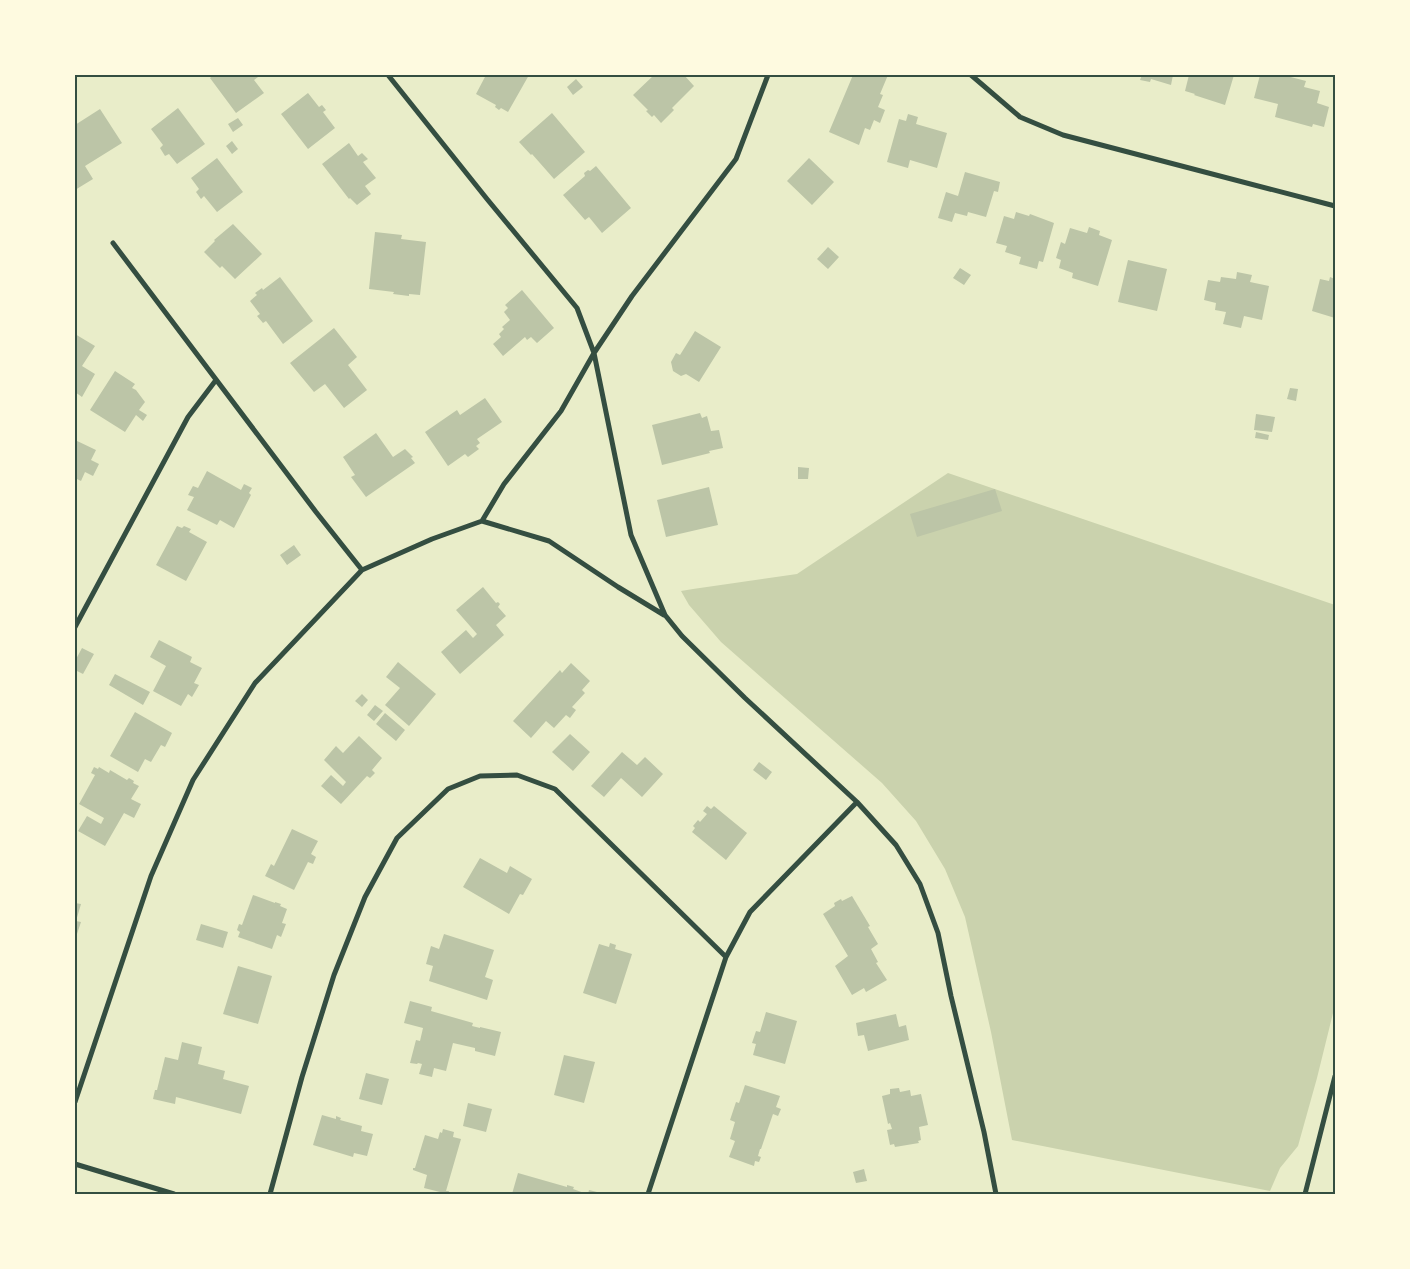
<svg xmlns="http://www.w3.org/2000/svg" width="1410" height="1269" font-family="'Asap Condensed',sans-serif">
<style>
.green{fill:#cad2ad}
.building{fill:#bcc5a7}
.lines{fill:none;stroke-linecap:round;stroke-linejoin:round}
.minor{stroke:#344e41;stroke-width:5}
.neatline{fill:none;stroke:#344e41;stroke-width:2}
</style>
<rect width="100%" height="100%" fill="#e9edc9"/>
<path class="green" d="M948,473L1335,605V1005L1317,1078L1298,1146L1280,1168L1270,1191L1012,1140L991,1032L965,917L945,869L916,821L882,783L721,642L689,605L681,591L693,589L797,574Z"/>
<path class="building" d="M213,75H257L258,77L254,80L264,93L236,113L210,78Z
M486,75H529L508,112L501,108L499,110L495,107L496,105L476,94Z
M654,75H684L694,86L672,108L674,110L661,123L654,115L652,117L646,111L648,110L633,95Z
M853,75H888L880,94L883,95L878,107L885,110L880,123L874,120L870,130L865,128L859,145L829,132Z
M1142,75H1173L1171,85L1151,79L1150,82L1140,80Z
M1189,75H1234L1225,105L1194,95L1195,94L1185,91Z
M1260,75H1283L1306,81L1304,87L1320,91L1317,103L1329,107L1324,127L1313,124L1312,127L1275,117L1278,104L1254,98Z
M576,79L583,87L573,95L567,87Z
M308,93L319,107L322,105L326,110L323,112L335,128L308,149L281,114Z
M178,108L205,144L177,164L169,154L165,156L160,148L163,145L151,129Z
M100,109L122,143L85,166L93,179L75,190V125Z
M552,113L585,152L554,179L532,154L531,155L519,142Z
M908,114L918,117L916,124L947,133L937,168L910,160L908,168L887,162L899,119L906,121Z
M238,118L243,125L233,132L228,124Z
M232,141L238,149L232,154L226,146Z
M349,143L358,156L362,153L368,159L363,162L376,178L365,186L371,194L357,205L350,198L349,199L322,164Z
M217,158L243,192L217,212L204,196L201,199L196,192L199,189L191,178Z
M809,158L834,182L812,205L787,181Z
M596,166L631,208L602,233L589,217L585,220L563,195L585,176L584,173L588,170L590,171Z
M965,172L1000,182L998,192L994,191L986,217L968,212L967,216L955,213L952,222L938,218L946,192L958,196Z
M1016,212L1029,216L1030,214L1054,223L1043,262L1039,261L1037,269L1019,264L1021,257L1005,252L1007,246L996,243L1004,216L1014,219Z
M233,224L262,254L235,279L222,266L220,268L204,252L215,241L214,240Z
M1089,227L1100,231L1099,235L1112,240L1098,286L1072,278L1073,273L1059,268L1061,260L1056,258L1061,242L1065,244L1070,228L1087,233Z
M375,232L402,235L401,239L426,242L420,295L409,294V296L393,294L394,292L369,289Z
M828,247L839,257L828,269L817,259Z
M1128,260L1167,269L1157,311L1118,302Z
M960,268L971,275L964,285L953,278Z
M1237,272L1252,275L1250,282L1269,286L1262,320L1244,316L1241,328L1223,324L1226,312L1215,310L1216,303L1204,300L1208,280L1220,282L1221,277L1236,279Z
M280,277L313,321L283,344L266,321L263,323L257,316L260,314L250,301L257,295L255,293L262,288L263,290Z
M1330,277L1335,279V318L1312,311L1320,279L1329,281Z
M522,290L554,328L537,343L531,337L527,340L525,337L503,356L493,344L501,337L499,334L504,329L502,327L510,320L504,312L508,308L505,305Z
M334,328L357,357L348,365L367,390L344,408L325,384L314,392L290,363Z
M695,331L721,347L699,382L686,374L681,376L673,371L671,362L676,353L680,355Z
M75,334L95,346L82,366L95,374L82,397L75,392Z
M115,371L135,384L132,388L136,390L145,402L139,410L147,415L143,421L136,415L125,432L90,410Z
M1290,388L1298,389L1296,401L1287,399Z
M485,398L502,422L477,439L480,443L476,446L479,449L468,457L465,454L448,466L425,432L457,410L460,415Z
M700,413L702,418L707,416L711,431L719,430L723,448L709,451L710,453L662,465L652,425Z
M1256,414L1275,417L1272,432L1254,430Z
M1256,432L1269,435L1268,440L1255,438Z
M376,433L393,457L405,449L413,457L411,458L415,463L366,497L351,477L355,475L343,457Z
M75,440L96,450L91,460L99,464L93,476L85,472L81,481L75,478Z
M798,467L809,468L808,479H798Z
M207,471L241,490L244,484L252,488L249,493L251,495L234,528L220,520L217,525L187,510L194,497L188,495L193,486L198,488Z
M709,487L718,525L666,537L657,500Z
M995,489L1002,511L917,537L910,514Z
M177,526L182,528L184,526L191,529L189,532L207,542L186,581L156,565Z
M294,545L301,555L287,565L280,555Z
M483,587L496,603L498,602L500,604L498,607L506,616L496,625L504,635L460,674L441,652L466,630L473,638L477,634L456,610Z
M159,640L192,657L190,662L202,668L194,683L199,685L192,697L188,694L181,706L153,691L166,666L150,657Z
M82,648L94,654L83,674L75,670V661Z
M398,662L436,694L409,726L385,705L400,688L386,677Z
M571,663L590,681L582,690L585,693L572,707L576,710L570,718L566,715L554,728L546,721L531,738L513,721L560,670L562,673Z
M115,674L150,692L143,705L109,685Z
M362,694L368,700L362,707L355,701Z
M375,705L383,711L374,721L367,715Z
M135,712L172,733L165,747L161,745L151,762L145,759L138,772L110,756Z
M385,713L405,730L396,741L376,724Z
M570,734L590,752L573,771L552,752Z
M359,736L382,758L372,770L375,773L370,778L367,776L341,804L321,786L331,775L343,786L346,782L324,760L336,746L343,753Z
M622,752L637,765L645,757L663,774L642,797L621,778L604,797L591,786Z
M759,762L772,772L766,780L753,770Z
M94,767L98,769L99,767L109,773L110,770L127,780L129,778L134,781L133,783L139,786L131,799L141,804L134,818L124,813L105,846L78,831L87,816L101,824L104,818L79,804L95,775L91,773Z
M707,806L711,809L714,806L747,833L726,860L692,832L695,828L693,826L698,820L700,822L707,814L703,811Z
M292,829L318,841L311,854L316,857L313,864L308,862L294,890L265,876L271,864L274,866Z
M480,858L507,873L510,866L532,879L523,895L520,894L509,914L463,887Z
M253,895L275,903V902L281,904L280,906L287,909L282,923L286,924L281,937L277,935L272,949L238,937L240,932L237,930L239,924L242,925Z
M852,896L870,926L868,927L878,944L871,949L878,962L876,963L887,980L866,992L864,988L852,995L835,966L848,956L823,914L835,906L834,903L841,899L842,901Z
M75,903L81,904L76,921L81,922L77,934L75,933Z
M201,924L228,932L223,948L196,940Z
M444,934L494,950L485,977L493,980L487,1000L429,981L433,966L426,964L431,946L439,949Z
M610,943L616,945L615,949L632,954L616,1004L583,993L599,944L609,947Z
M238,966L272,976L258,1024L223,1014Z
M410,1001L432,1007L431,1011L473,1023L472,1026L480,1028V1027L501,1032L495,1056L475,1051V1048L453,1043L446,1071L434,1068L432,1077L419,1074L422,1064L418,1063L417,1064L410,1063L416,1040L420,1041L423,1028L404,1023Z
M766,1012L797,1021L785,1064L753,1055L756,1044L752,1043L756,1031L760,1032Z
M896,1014L899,1027L906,1025L909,1040L868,1051L864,1035L858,1036L856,1023Z
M182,1042L202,1047L198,1064L225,1071L223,1079L249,1086L241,1114L176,1097L175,1104L153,1099L155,1090H157L165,1057L178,1060Z
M564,1055L595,1062L584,1103L554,1095Z
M366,1073L389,1079L382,1105L359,1099Z
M745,1085L780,1096L776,1107L781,1109L778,1116L773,1114L761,1149H760L758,1156L761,1157L759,1162L755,1161L754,1166L729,1157L735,1141L730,1139L735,1122L730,1120L736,1102L739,1103Z
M899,1088L900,1092L910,1090L911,1096L921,1094L928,1125L919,1127L921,1140L918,1141L919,1143L895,1147L894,1144L890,1145L887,1130L892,1129L890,1123L888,1124L882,1096L890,1094V1089Z
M468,1103L492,1109L486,1132L463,1126Z
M322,1115L336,1119V1116L341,1118L340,1120L362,1126L361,1131L373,1134L367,1156L354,1153L353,1157L313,1145Z
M443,1129L454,1132L453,1137L461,1139L446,1191H449L448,1194L424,1188L427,1175L413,1170V1168H415L425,1135L438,1139L440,1132L442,1133Z
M864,1169L867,1181L856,1183L853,1172Z
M518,1173L567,1187V1185L574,1187L573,1189L587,1194H512Z
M589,1190L601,1193V1194H588Z"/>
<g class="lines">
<path class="minor" d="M388,75L487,199L577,308L594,353L631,535L665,615L682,636L745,698L857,802L896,845L920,884L938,933L951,996L984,1132L996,1194
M971,75L1020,117L1063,135L1335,206
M113,243L316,512L362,570
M482,521L549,541L618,587L664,615
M75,627L188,417L216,380
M75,1102L151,876L193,780L255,683L362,570L432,539L482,521L504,484L561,411L594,353L632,296L736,159L768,75
M75,1164L174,1194
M270,1194L302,1077L334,975L365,897L397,838L448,789L480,776L517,775L555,789L726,957
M648,1194L726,957L750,912L857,802
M1305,1194L1335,1076"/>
</g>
<rect width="1410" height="1269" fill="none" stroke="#fefae0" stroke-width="152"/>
<rect x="76" y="76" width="1258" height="1117" class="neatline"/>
</svg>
